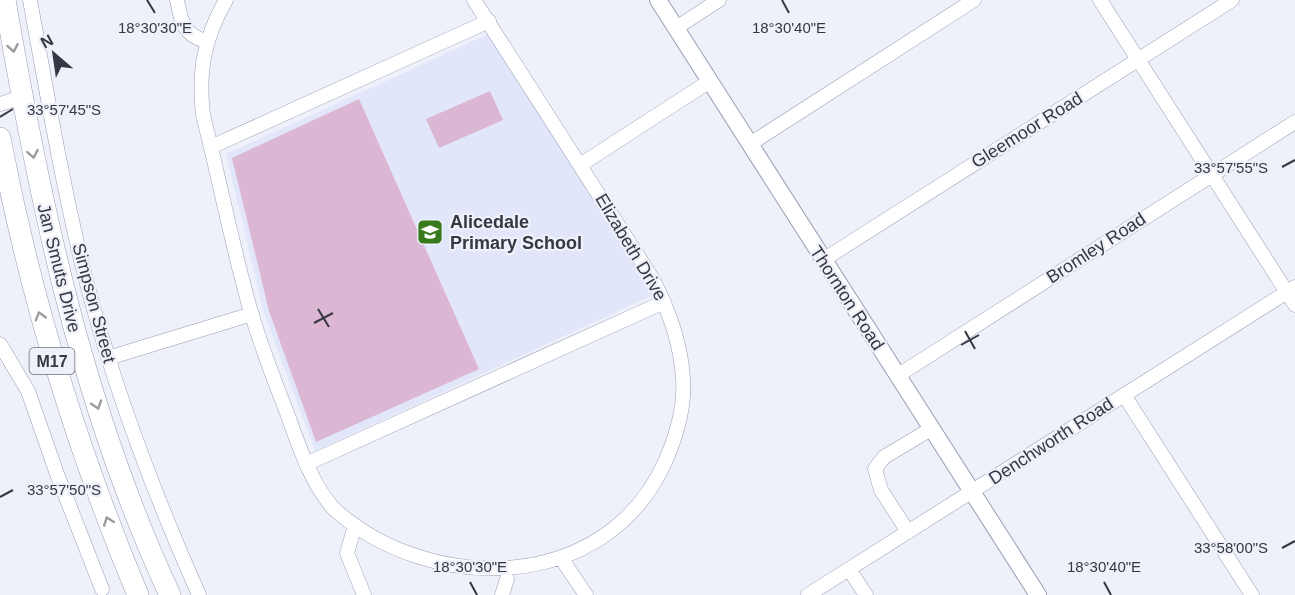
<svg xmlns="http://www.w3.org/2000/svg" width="1295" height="595" font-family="Arial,sans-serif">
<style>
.built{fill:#e2e6fa}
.green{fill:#dcb7d4}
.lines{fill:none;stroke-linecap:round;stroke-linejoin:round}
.minor-casing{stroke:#999eb6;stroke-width:15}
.tertiary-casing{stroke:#999eb6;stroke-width:18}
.primary-casing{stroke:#999eb6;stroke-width:22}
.minor{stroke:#fff;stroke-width:14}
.tertiary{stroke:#fff;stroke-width:16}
.primary{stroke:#fff;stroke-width:21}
.oneway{stroke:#9a9ba0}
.ticks{fill:none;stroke:#363742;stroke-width:2}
.labels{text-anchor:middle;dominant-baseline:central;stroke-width:4.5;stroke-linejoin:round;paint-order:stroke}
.shield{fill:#eef0fa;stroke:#6d6e79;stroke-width:1.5}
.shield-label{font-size:16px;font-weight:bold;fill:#363742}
.street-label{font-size:18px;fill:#363742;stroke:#eef0fa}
.poi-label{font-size:18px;font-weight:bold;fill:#363742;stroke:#eef0fa;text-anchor:start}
.ticks-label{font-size:15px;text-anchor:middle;fill:#363742;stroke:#eef0fa;stroke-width:4.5;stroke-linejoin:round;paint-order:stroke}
</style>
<rect width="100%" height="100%" fill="#eef0fa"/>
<path class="built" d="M491,33L655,294L315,451L264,313L226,154Z"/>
<path class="green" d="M490,91L503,120L439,148L426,119Z
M359,99L479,369L316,442L269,311L232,158Z"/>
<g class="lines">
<defs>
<path id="minor" d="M30,0C46,88 61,177 82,264C110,378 151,487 199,595
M177,0C181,21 184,36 206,41
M226,0C204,38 198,72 203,115C220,181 232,247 251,312C261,346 274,380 287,413C299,446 310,481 333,508C428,595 605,595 665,462C676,437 685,407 683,379C681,342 669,310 652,278L474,0
M1100,0L1295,305
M676,28L719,0
M0,104L22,97
M750,144L974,0
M211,147L489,21
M580,165L710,81
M823,260L1232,0
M0,344L28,391L57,474L102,589
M108,358L252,314
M897,376L1295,122
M1124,395L1252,595
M306,464L664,302
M354,529L347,553L364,595
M908,532L881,490L875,469L884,457L931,429
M565,564L586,595
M849,569L866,595
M502,595L507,579
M808,595L1295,287"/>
<path id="tertiary" d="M658,0L1038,595"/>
<path id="primary" d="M5,0C40,204 82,406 170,595
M0,138C30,296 76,447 138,595"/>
</defs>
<use href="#minor" class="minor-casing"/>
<use href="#tertiary" class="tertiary-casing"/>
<use href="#primary" class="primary-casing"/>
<use href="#minor" class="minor"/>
<use href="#tertiary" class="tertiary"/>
<use href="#primary" class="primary"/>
</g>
<defs><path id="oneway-chevron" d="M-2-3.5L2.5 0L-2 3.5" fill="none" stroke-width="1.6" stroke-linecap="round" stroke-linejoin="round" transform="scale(1.5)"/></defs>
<g class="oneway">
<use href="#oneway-chevron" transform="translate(13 48) rotate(80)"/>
<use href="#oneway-chevron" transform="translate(33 154) rotate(79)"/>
<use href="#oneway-chevron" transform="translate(40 316) rotate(-106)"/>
<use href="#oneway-chevron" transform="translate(97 405) rotate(72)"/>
<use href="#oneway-chevron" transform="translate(108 521) rotate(-111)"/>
</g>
<path class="ticks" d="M147,0L155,13M782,0L789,13M0,117L13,109M1282,167L1295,160M318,309L329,327M314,323L333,313M965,331L975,349M961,345L979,335M0,497L13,490M1282,548L1295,541M470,582L477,595M1104,582L1111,595"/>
<defs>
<symbol id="school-square" viewBox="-11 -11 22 22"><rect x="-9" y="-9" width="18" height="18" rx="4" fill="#377a1b" stroke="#eef0fa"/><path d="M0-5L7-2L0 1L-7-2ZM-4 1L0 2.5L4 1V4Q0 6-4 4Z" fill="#fff"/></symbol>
</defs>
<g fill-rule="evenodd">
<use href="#school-square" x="415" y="217" width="30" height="30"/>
</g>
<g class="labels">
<rect class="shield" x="29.5" y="348" width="45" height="26" rx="4.5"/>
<g class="shield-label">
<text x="52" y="361">M17</text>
</g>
<g class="street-label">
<text transform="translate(1027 130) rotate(-32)">Gleemoor Road</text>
<text transform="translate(631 247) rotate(59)">Elizabeth Drive</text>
<text transform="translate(1096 248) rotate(-33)">Bromley Road</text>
<text transform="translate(59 268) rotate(76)">Jan Smuts Drive</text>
<text transform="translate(847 298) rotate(57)">Thornton Road</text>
<text transform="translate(94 303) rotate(75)">Simpson Street</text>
<text transform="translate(1051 441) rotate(-33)">Denchworth Road</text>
</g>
<g class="poi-label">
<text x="450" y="222">Alicedale<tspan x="450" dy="21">Primary School</tspan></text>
</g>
</g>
<g class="ticks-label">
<text x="155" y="33">18°30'30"E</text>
<text x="789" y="33">18°30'40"E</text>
<text x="64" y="115">33°57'45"S</text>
<text x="1231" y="173">33°57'55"S</text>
<text x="64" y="495">33°57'50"S</text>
<text x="1231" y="553">33°58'00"S</text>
<text x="470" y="572">18°30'30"E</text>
<text x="1104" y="572">18°30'40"E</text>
</g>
<g transform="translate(54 54) rotate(331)" stroke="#eef0fa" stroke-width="4.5" paint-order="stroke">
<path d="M0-4.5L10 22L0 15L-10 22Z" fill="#363742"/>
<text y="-9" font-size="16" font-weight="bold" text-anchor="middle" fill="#363742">N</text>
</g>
</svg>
